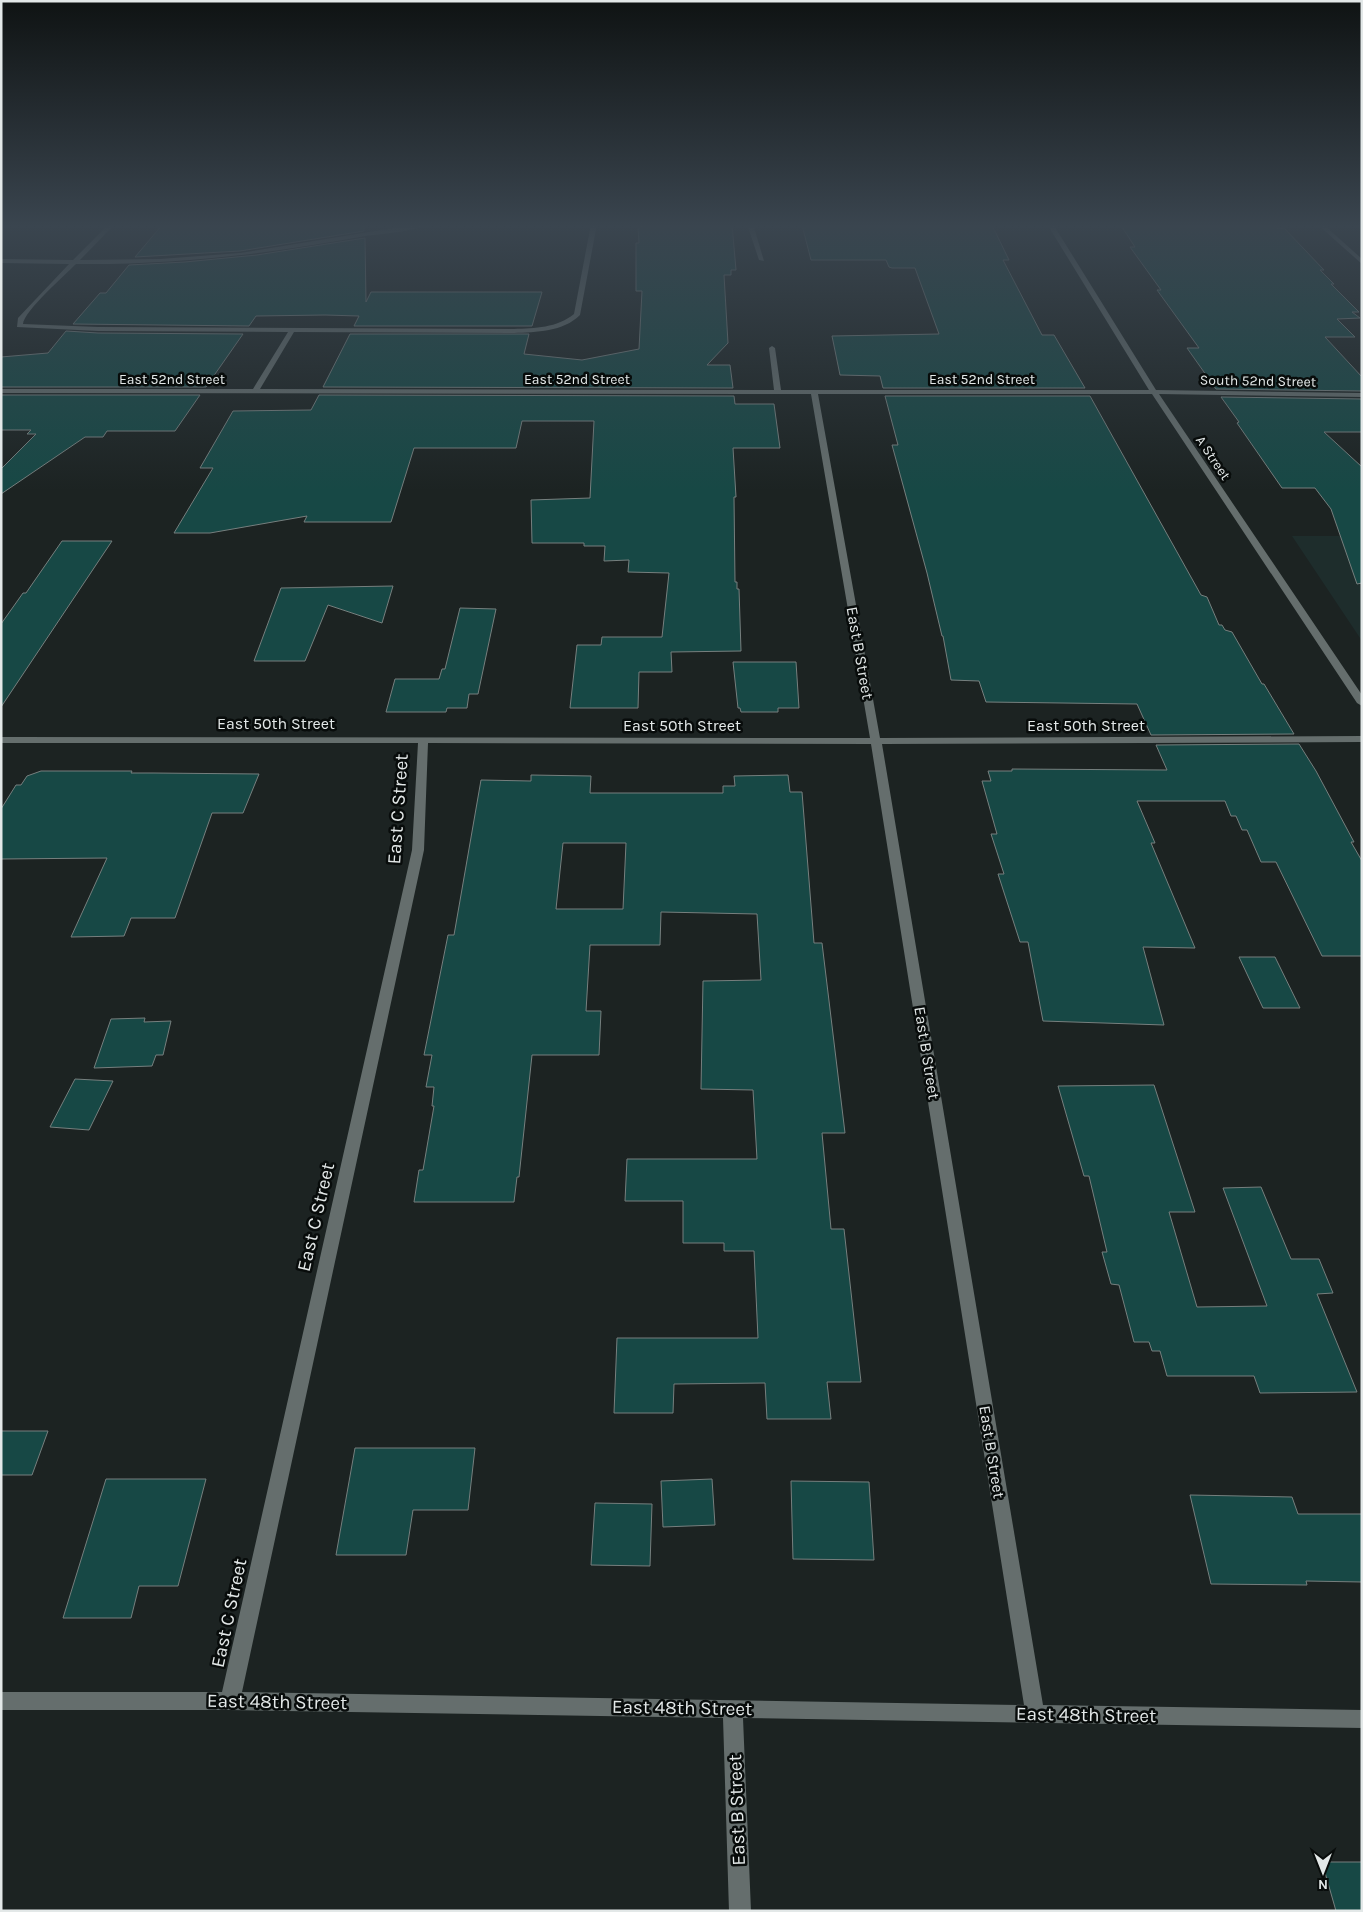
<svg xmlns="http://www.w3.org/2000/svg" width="1363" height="1912" font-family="Karla,sans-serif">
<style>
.built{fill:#1e2d2c}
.building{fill:#174845;stroke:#767f7e;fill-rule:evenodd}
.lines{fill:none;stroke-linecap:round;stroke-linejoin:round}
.minor{fill:#656e6d;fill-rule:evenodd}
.labels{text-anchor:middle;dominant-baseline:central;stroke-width:5;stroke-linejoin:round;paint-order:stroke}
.far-street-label{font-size:14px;fill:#e3e8e8;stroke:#080c0b}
.street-label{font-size:16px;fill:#e3e8e8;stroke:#080c0b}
.near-street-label{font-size:19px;fill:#e3e8e8;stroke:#080c0b}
</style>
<rect width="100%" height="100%" fill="#1c2322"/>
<path class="built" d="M1292,536H1362V641Z"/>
<path class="building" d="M163,224H364V231L240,251L135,257Z
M642,224H732L736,270H731V275H724L728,343L707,365H730L733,388L323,387L350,334H529L524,354L582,360L639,349L642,291H636V243H639L638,227H642Z
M802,225H992L1009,260H1003L1042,335H1054L1085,388H883L880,376L840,375L832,336L939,334L915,268H892L889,267L886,260H811Z
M1228,225H1275L1277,228H1284L1324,270H1320L1334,284H1331L1359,312H1352L1360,318L1337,319L1355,337H1325L1362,377V391L1216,389L1187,348H1199L1157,290H1161L1130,247H1135L1122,227H1229Z
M365,238L366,302L371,292H542L532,326H354L359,316L325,315L256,316L249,326L73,324L100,293H106L129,265L185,262L257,255Z
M66,331L98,333L243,334L206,387H1V357L48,353Z
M1,395H200L175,431H107L103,437H85L1,494V469L36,434H27L31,430H1Z
M319,395L734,396L735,404H774L780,448H733L736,497H734L735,582H737V589H739L741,651L671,652L672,672H639L638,708H570L577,645H601L602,637H662L669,573L628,572L629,560L604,561L605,546H584V543H532L531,500L590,498L594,421H522L516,448H414L391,522H304L307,516L210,533H174L213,468H200L233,411L311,410Z
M885,396H1090L1201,595L1207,597L1219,625H1222L1225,630L1232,632L1262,684H1264L1294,734L1151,735L1137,704L986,702L979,681L951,680L943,636H942L927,573L892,445H898Z
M1221,397L1362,399V432H1324L1362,467V583L1357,584L1331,509L1315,488H1282L1237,423L1239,422Z
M62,541H112L1,707V624L23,593H26Z
M393,586L382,623L328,605L305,661H254L281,588Z
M460,608L496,609L478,694H469L467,708H447L446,712H386L395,679H439L442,669H445Z
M733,662H796L799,708H778V712H741L740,708H738Z
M1299,744L1316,771L1354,842H1351L1362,861V956H1322L1276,862H1261L1247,830H1242L1236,816H1231L1225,801H1137L1155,843H1151L1195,948L1143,947L1164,1025L1043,1021L1028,942H1020L998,874H1004L991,834H997L982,781H991L988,771H1012V769L1167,770L1156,745Z
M41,771H132L131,773H153L259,774L243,813H212L175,918H131L124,936L71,937L107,858L1,859V809L16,785H21L27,776Z
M531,775L591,776L590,793H723V786H735L734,776L788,775L790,792H802L814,943H822L845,1133H822L831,1229H844L861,1382H827L831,1419H767L765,1383L674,1384L673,1413H614L617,1338H758L754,1251H724V1243H683V1201H625L627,1159H757L753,1090L701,1089L703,981L761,980L757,914L661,912L660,945H590L586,1011H601L599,1055H532L519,1177H517L514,1202H414L419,1170H423L434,1106H432L434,1087H426L432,1055H424L448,935H454L481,780L531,781ZM563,843H626L623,909H556Z
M1239,957H1275L1300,1008H1263Z
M145,1018L144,1022L171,1021L163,1055H156L152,1066L94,1068L111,1019Z
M75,1079L113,1081L89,1130L50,1127Z
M1154,1085L1195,1212H1169L1197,1307L1267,1306L1223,1188L1261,1187L1291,1259H1319L1333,1293L1317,1294L1357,1392L1260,1393L1254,1376H1167L1160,1351H1152L1149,1342H1134L1119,1285L1111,1284L1102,1252H1107L1089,1176H1084L1058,1086Z
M1,1431H48L32,1475H1Z
M355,1448H475L468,1510H413L406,1555H336Z
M106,1479H206L178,1586H139L131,1618H63Z
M712,1479L715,1525L663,1527L661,1481Z
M791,1481L869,1482L874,1560L793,1559Z
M1190,1495L1292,1497L1298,1514H1362V1582L1306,1581L1307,1585L1211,1584Z
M595,1503L652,1504L650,1566L591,1565Z
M1322,1862H1362V1911H1336Z"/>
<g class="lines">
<path class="minor" d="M109,224H115L80,260L160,259L240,253L418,224H429C417,231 381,234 365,236C269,254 174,265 76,264C65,275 24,311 23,324L98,327L514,329C535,328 557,328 574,314L591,224H597L580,315C563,332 536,332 514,333L294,332L260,389L774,390L769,348L772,346L775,348L781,390H1149L1047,224H1053L1156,390L1362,393V397L1159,394L1362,695V706L1357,703L1152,394H818L880,738L1362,736V742L882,744L1043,1705L1362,1710V1728L743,1718L751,1911H729L723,1718L230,1710H1V1692H222L412,850L418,743H1V737L870,738L811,394L1,393V389H253L288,332L98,331L17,327L18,318L69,264L1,263V259L73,260ZM428,743L871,744L1024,1705L242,1692L424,850Z
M747,224H753L764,261L759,260Z
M1317,224H1323L1362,259V264Z"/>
</g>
<linearGradient id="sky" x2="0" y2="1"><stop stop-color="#0f1313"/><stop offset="0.46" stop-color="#3a454f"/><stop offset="1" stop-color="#3a454f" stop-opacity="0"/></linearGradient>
<rect width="1363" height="491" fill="url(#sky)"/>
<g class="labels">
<g class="far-street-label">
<text x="172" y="379">East 52nd Street</text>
<text x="577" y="379">East 52nd Street</text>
<text x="982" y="379">East 52nd Street</text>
<text transform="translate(1258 381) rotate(1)">South 52nd Street</text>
<text transform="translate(1213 458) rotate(56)">A Street</text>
</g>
<g class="street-label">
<text transform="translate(860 653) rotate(80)">East B Street</text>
<text x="276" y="723">East 50th Street</text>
<text x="682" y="725">East 50th Street</text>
<text x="1086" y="725">East 50th Street</text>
<text transform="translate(927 1053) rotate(81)">East B Street</text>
<text transform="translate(992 1452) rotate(81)">East B Street</text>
</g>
<g class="near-street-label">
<text transform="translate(398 809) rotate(-86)">East C Street</text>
<text transform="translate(316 1217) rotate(-77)">East C Street</text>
<text transform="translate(229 1613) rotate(-78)">East C Street</text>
<text transform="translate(277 1702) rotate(1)">East 48th Street</text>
<text transform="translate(682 1708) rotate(1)">East 48th Street</text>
<text transform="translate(1086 1715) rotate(1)">East 48th Street</text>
<text transform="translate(737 1810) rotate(-92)">East B Street</text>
</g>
</g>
<rect width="1363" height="1912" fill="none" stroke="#e3e8e8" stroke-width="5"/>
<g transform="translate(1323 1872) rotate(180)" stroke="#080c0b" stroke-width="4" paint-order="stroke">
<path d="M0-4L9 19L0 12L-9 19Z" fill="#e3e8e8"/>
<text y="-8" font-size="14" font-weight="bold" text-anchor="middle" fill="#e3e8e8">N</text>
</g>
</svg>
